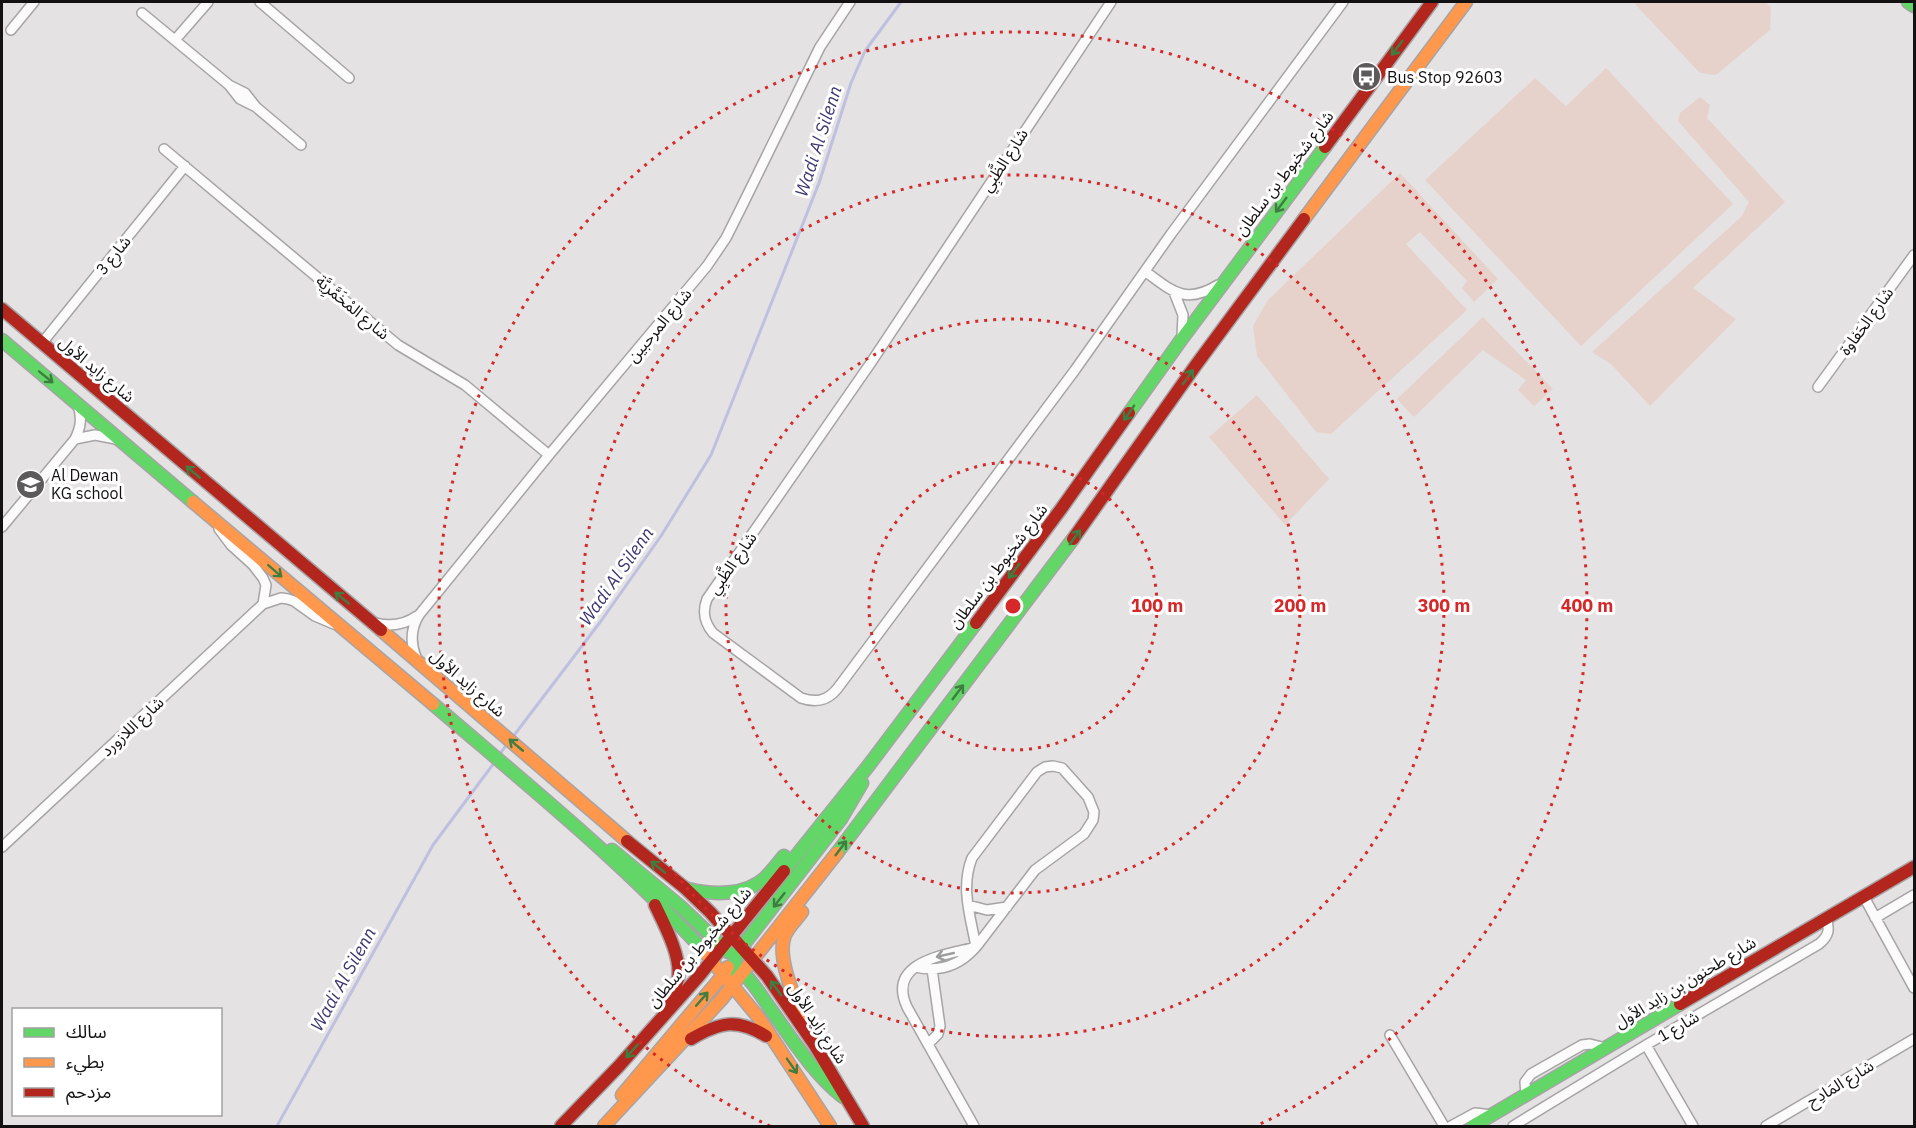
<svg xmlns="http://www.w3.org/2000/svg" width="1916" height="1128" font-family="'IBM Plex Sans','Noto Sans Arabic',sans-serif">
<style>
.green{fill:#e7d2cb}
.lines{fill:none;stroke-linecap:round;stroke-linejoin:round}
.stream{stroke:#bfc0e0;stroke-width:3}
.street-casing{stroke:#a6a4a5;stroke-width:12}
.fast-casing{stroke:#a6a4a5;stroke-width:15}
.slow-casing{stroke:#a6a4a5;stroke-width:15}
.jam-casing{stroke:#a6a4a5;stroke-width:15}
.street{stroke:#fbfbfb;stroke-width:9}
.fast{stroke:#63d668;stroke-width:12}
.slow{stroke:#ff974d;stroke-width:12}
.jam{stroke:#b3261e;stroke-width:12}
.oneway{stroke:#3f7d41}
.oneway2{stroke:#9e9d9e}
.ring{fill:none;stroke:#d62828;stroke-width:3;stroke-dasharray:3 6}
.labels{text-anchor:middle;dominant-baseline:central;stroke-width:6;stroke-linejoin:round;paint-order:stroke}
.poi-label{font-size:16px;fill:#131112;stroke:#fff;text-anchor:start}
.street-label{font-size:16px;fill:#131112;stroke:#fff}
.water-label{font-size:18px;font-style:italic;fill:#3a3670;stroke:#fff}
.centre{fill:#d62828;stroke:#fff;stroke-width:3}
.ring-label{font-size:18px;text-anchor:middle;font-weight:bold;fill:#d62828;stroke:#fff;stroke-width:6;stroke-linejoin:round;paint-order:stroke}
</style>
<rect width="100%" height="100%" fill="#e4e2e3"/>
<path class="green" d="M1633,2H1765L1771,7L1770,30L1716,75L1700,73Z
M1606,68L1733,204L1581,346L1425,180L1535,78L1566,106Z
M1700,97L1710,105L1707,118L1785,202L1693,288L1736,319L1650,406L1611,364L1592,352L1742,216L1749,202L1678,121L1680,113Z
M1400,173L1498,279L1474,302L1462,288L1467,281L1420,232L1406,244L1467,310L1331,434L1316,432L1257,356L1253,326L1268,300Z
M1483,317L1553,389L1534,406L1518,390L1526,380L1483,350L1414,417L1397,399Z
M1257,395L1329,479L1285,525L1209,437Z"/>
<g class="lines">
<path class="stream" d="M512,738L601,621L661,536L711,455L819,183L851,83L865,51L901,2
M499,755L508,743
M277,1126L433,845L494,763"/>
<defs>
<path id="street" d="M260,2L349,78
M1111,2L870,364L707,599C702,612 704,622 713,633L801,698C816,703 827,701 837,689L1075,370L1171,234L1343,2
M142,13L229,85L240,99L256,107
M11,30L34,2
M175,40L208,2
M229,85L245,93L256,107L301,145
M164,149L398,345L465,385L549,455
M1146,272C1172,291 1185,305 1218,285
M1174,292L1183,315L1182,336
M42,343L185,166
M1818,387L1914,255
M75,439L95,435L116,439
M2,527L75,439C81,427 82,418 78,405
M219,529L231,545L253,565L263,578L266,585L263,604
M376,623C391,627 404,625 417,616
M416,657C410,642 411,628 419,615L549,455L707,266L726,238L743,204L820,47L850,2
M1053,766L1062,768L1088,797L1094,812L1093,820L1084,834L1035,870L976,947C971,918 960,888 972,858L1037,772L1045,767Z
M2,847L263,604L281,598L288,599L294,601L315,616L334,624
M1864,897L1914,988
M968,905L987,910L1007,907
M1875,918L1914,895
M915,967C938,972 959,966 975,948
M1390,1035L1444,1126
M928,1044L938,1034L940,1026L932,969
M1646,1045L1693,1126
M1526,1095L1525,1082L1531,1074L1582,1045L1590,1044L1606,1048
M974,1126L907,1007C886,961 946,955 976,947
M1451,1126L1475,1113L1492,1115
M1513,1126L1646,1045L1819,944C1829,936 1830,929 1826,918
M1766,1126L1914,1039"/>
<path id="fast" d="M1908,2L1914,6
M2,340L193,502
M1129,413L1181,340L1325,147
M433,704C525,783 621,860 703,950
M612,850L681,907L728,952
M837,853L1073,539
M784,871L869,765L976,623
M688,889C713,895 745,896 765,878C772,871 778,863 784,856
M737,967C750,978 760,993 769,1007C792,1039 812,1072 843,1097
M733,985L734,965L737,953L841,819L862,783
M1473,1126L1680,1004"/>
<path id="slow" d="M1304,219L1466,2
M193,502L433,704
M381,630L627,841
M802,912C797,919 789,926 785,935C776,956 794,996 802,1017
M703,950L759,1018L830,1126
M622,1095L724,974L728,967
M604,1126L721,1000L837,853"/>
<path id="jam" d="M1325,147L1432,2
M2,309L381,630
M1073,539L1196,365L1304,219
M976,623L1061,509L1129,413
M627,841L685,888L710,912L767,976L814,1044L863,1126
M655,905C664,924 682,957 678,979C676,988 670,997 665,1005
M1680,1004L1914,867
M691,1039C720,1022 737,1018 766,1036
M561,1126L619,1066L699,976L784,871"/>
</defs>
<use href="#street" class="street-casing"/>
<use href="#fast" class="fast-casing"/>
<use href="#slow" class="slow-casing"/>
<use href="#jam" class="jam-casing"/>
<use href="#street" class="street"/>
<use href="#fast" class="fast"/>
<use href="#slow" class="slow"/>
<use href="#jam" class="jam"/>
</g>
<defs><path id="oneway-shaft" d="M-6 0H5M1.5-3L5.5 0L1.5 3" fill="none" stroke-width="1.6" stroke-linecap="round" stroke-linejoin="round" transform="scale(1.5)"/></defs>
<g class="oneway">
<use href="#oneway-shaft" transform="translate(1397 48) rotate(127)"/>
<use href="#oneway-shaft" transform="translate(1281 205) rotate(127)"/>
<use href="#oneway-shaft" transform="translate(46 377) rotate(39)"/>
<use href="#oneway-shaft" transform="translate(1188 377) rotate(-55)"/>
<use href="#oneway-shaft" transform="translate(1129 413) rotate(125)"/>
<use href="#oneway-shaft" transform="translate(193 472) rotate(-140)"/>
<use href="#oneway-shaft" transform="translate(1075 537) rotate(-54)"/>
<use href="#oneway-shaft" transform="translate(275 571) rotate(41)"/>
<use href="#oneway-shaft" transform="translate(1014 571) rotate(127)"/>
<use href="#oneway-shaft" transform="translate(342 598) rotate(-140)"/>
<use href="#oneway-shaft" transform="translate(958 692) rotate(-53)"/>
<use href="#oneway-shaft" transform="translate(516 745) rotate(-140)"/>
<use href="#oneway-shaft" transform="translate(841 848) rotate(-53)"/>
<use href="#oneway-shaft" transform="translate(658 867) rotate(-141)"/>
<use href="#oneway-shaft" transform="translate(779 900) rotate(128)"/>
<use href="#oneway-shaft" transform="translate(776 988) rotate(-126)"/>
<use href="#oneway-shaft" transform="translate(702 999) rotate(-49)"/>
<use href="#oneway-shaft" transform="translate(632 1051) rotate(132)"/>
<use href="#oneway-shaft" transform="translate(792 1066) rotate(55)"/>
</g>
<use class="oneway2" href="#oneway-shaft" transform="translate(945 955) rotate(167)"/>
<g class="ring">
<circle cx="1013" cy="606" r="144"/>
<circle cx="1013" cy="606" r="287"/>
<circle cx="1013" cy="606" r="431"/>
<path d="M770 1126A574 574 0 1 1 1256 1126"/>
</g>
<defs>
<symbol id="bus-disc" viewBox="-11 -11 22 22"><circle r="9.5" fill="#5c5a5b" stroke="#fff"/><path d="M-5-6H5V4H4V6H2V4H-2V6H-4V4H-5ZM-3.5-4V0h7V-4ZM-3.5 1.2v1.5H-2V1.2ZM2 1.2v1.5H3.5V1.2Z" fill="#fff"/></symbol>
<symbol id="school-disc" viewBox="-11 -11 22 22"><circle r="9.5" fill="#5c5a5b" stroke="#fff"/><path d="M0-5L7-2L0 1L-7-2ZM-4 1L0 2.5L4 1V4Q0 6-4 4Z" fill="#fff"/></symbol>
</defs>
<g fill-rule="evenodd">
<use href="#bus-disc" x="1350" y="60" width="33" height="33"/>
<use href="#school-disc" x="14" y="468" width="33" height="33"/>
</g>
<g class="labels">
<g class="poi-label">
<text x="1387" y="77">Bus Stop 92603</text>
<text x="51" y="475">Al Dewan<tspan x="51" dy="18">KG school</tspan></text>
</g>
<g class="street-label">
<text transform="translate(1004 160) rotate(-57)">شارع الظَّبِي</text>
<text transform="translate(1284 173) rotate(-53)">شارع شخبوط بن سلطان</text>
<text transform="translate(113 255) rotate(-51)">شارع 3</text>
<text transform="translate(353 307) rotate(40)">شارع المْخَمَّرِيَّة</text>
<text transform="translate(1866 321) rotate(-54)">شارع الحَفاوة</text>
<text transform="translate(659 325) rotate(-50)">شارع المرحبين</text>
<text transform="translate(97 369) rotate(40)">شارع زايد الأول</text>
<text transform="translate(732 563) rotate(-55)">شارع الظَّبِي</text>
<text transform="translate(998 566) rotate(-53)">شارع شخبوط بن سلطان</text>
<text transform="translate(468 683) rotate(41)">شارع زايد الأول</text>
<text transform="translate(132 726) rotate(-43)">شارع اللازورد</text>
<text transform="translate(699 947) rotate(-50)">شارع شخبوط بن سلطان</text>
<text transform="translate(1685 982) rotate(-31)">شارع طحنون بن زايد الأول</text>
<text transform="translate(818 1023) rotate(57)">شارع زايد الأول</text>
<text transform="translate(1678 1026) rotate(-30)">شارع 1</text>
<text transform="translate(1840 1083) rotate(-31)">شارع المَادِح</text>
</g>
<g class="water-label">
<text transform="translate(818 141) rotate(-72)">Wadi Al Silenn</text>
<text transform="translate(616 576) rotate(-55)">Wadi Al Silenn</text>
<text transform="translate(343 979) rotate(-61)">Wadi Al Silenn</text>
</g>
</g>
<circle cx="1013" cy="606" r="9" class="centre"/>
<g class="ring-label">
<text x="1157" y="612">100 m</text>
<text x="1300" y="612">200 m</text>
<text x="1444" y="612">300 m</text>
<text x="1587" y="612">400 m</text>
</g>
<rect width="1916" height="1128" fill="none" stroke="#131112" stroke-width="6"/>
<rect x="12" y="1008" width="210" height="108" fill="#ffffff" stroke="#a1a0a0" stroke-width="1.5"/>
<rect x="24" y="1028" width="30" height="9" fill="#63d668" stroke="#a1a0a0" stroke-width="1.5"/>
<text x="66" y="1038" font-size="18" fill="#131112">سالك</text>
<rect x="24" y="1058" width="30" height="9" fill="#ff974d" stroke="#a1a0a0" stroke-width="1.5"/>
<text x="66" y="1068" font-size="18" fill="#131112">بطيء</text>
<rect x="24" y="1088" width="30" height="9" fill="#b3261e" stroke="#a1a0a0" stroke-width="1.5"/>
<text x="66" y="1098" font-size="18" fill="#131112">مزدحم</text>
</svg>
